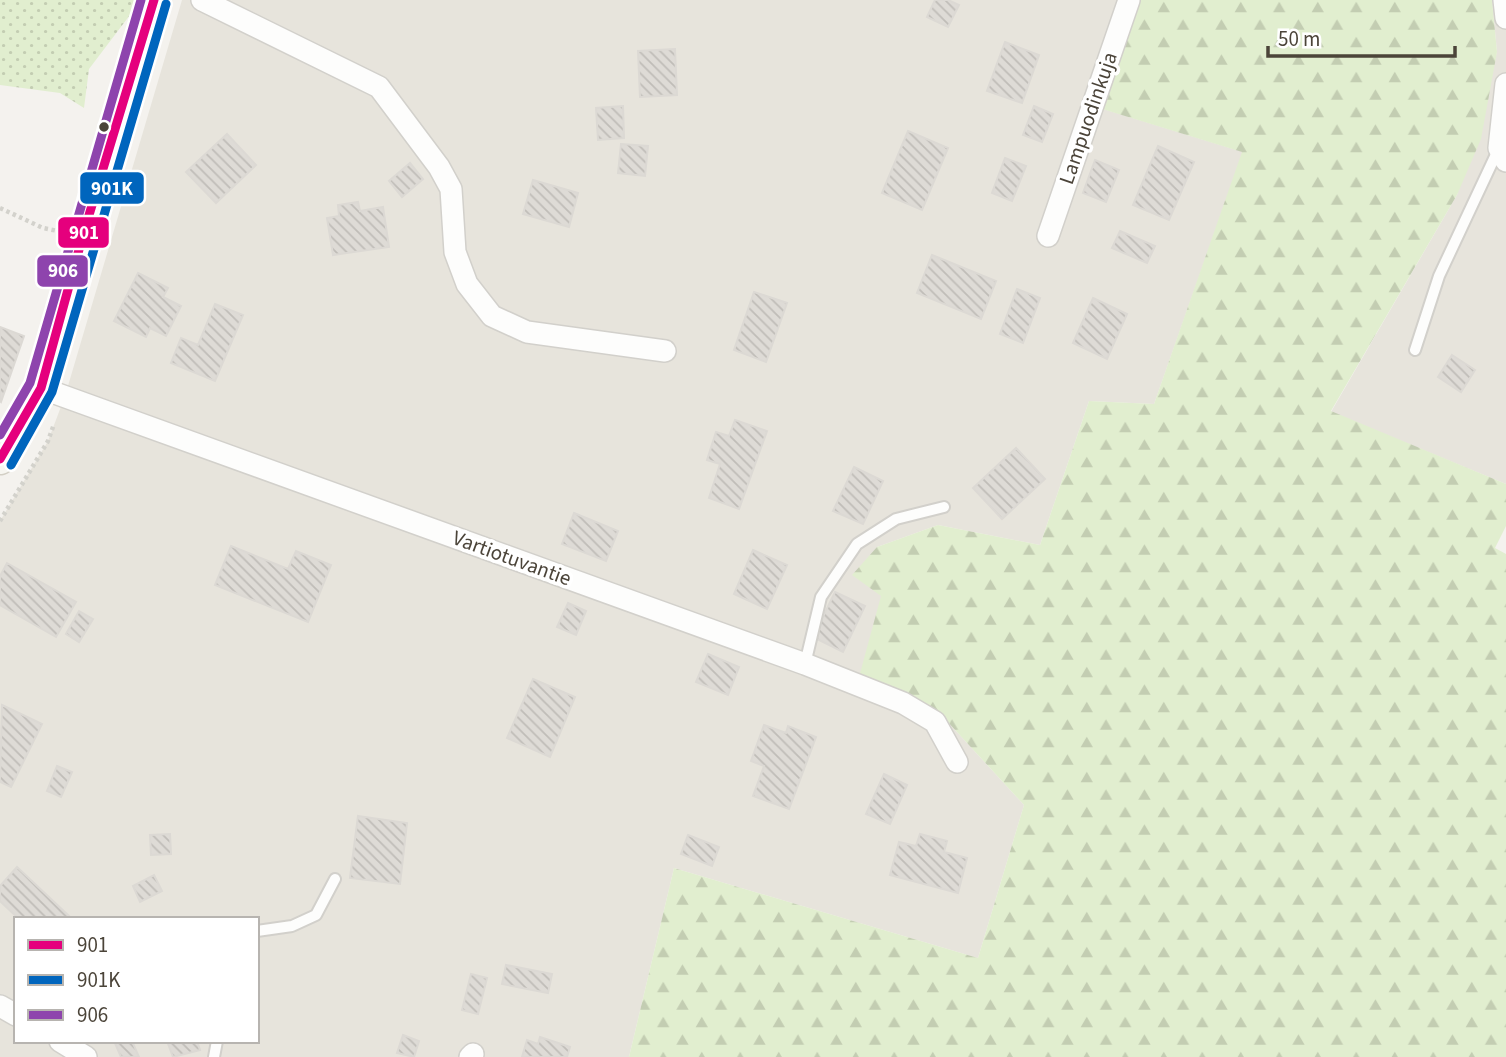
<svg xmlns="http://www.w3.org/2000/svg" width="1506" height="1057" font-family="'Source Sans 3',sans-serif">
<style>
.residential{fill:#e7e4dc;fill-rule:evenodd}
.grass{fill:url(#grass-dots)}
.forest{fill:url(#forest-firs)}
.building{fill:url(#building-back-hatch);stroke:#dcd9d4;stroke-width:2}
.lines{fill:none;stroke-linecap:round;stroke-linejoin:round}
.lane-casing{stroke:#d2d0cb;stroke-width:14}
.street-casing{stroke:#d2d0cb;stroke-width:24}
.secondary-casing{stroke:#d3cfc5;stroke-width:33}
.path{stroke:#d3d2cc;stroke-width:4.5;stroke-dasharray:3.5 3.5;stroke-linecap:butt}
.lane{stroke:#fdfdfc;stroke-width:10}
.street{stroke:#fdfdfc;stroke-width:21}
.secondary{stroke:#f7f6f1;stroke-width:30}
.bus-1-casing{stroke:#fff;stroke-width:14}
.bus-2-casing{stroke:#fff;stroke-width:14}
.bus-3-casing{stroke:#fff;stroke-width:14}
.bus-1{stroke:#e5007d;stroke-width:9}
.bus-2{stroke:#0065bd;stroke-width:9}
.bus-3{stroke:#8e44ad;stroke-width:9}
.bus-dot{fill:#4b4439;stroke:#fff;stroke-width:2.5}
.labels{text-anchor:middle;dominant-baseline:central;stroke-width:7;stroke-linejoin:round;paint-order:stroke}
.street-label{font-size:21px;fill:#4b4439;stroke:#fff}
.line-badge{stroke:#fff;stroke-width:2.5}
.badge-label{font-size:19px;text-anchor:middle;font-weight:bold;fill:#fff}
</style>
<defs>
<pattern id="grass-dots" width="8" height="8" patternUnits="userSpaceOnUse" patternTransform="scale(1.75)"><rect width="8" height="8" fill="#e1eecf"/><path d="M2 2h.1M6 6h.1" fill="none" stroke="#c3cdb2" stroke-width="1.8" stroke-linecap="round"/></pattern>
<pattern id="forest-firs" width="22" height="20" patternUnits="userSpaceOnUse" patternTransform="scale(1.75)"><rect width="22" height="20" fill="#e1eecf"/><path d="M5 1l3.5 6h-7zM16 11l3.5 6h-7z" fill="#c3cdb2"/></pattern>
<pattern id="building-back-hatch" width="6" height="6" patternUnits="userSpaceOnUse" patternTransform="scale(1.75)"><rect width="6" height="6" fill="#dedbd6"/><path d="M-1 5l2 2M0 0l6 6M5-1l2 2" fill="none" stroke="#c0bdb8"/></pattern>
</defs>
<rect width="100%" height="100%" fill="#f4f2ee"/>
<path class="residential" d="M182,0H1140L1100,108L1243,152L1154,404L1089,401L1040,545L938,525L877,547L881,596L945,719L1024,805L978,958L674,868L629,1057H0V521L48,441L65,396ZM16,919H257V1041H16Z
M1492,0H1506V484L1331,412L1457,195L1497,52Z"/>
<path class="grass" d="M0,0H135L133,11L89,69L84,108L60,93L0,85Z"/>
<path class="forest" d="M1140,0H1492L1497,52L1481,139L1457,195L1331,411L1506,484V526L1495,548L1506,554V1057H629L674,868L978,958L1024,805L945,719L859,677L881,596L852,575L877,547L938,525L1040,545L1089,401L1154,404L1242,152L1099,108Z"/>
<path class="building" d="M935,0H948L959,5L948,27L927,17Z
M1005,42L1039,55L1022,103L987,91Z
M675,49L677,95L640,97L638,51Z
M623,106L624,138L598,140L596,108Z
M1034,106L1053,114L1042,142L1023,135Z
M908,131L948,148L922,210L882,193Z
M227,134L256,165L216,203L186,172Z
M621,144L648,146L645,176L618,173Z
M1158,146L1194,162L1169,220L1133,205Z
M1005,158L1026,166L1012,201L992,193Z
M1095,160L1119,170L1106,202L1083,193Z
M410,163L423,179L402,197L389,181Z
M533,180L578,193L569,227L523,214Z
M358,202L360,211L383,207L389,247L333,255L327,218L339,216L338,205Z
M1120,231L1155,246L1147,263L1112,248Z
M932,255L996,281L981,319L917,293Z
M138,273L168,288L163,297L181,306L166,336L150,328L146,337L114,321Z
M1017,289L1040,298L1023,343L1000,334Z
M754,292L787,303L766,362L734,350Z
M1093,298L1127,314L1107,359L1073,343Z
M215,304L243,315L215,381L171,363L181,338L198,345Z
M0,327L24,336L1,402L0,401Z
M1452,355L1475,370L1461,392L1438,377Z
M735,420L767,431L739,509L709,498L720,464L707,460L716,432L729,436Z
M1016,448L1045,479L1002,519L973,488Z
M854,467L883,481L863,524L833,511Z
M574,513L618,531L606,561L562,544Z
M231,546L288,569L296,551L331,565L308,622L215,585Z
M753,550L787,565L767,609L734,594Z
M7,563L76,602L56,637L0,605V576Z
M835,592L865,606L843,652L813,637Z
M568,603L586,611L576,635L557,627Z
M79,611L93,619L79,642L66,634Z
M708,654L739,667L728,695L696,682Z
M533,679L575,697L550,757L507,738Z
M2,705L42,724L11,787L0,782Z
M764,725L786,733L788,726L816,737L789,809L753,796L764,766L751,761Z
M57,766L72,772L61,797L47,791Z
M884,774L907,785L890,824L866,814Z
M358,816L407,823L400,884L350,878Z
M170,834L171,854L151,855L150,835Z
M920,834L947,841L944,852L967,858L958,893L890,875L899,842L916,846Z
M688,835L719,847L712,866L681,854Z
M17,867L69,916L67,919H19L0,901V886Z
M154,875L162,891L140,902L133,886Z
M506,965L552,974L548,993L502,984Z
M471,974L487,978L478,1014L462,1010Z
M403,1035L419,1041L414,1057L397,1053Z
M540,1037L570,1047L567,1057H522L527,1040L538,1044Z
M114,1041H132L139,1057H121Z
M167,1041H197L200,1050L173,1057Z"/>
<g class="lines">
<defs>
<path id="lane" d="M1415,350L1439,276L1499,148
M805,664L821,597L857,544L896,519L944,507
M257,931L292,926L316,915L335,879
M214,1057L217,1041"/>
<path id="street" d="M202,0L379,87L439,167L451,189L455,252L467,284L492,316L527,332L665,351
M1504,0L1506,18
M1506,84L1499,148L1506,161
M1048,236L1129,0
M41,388L805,664L903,703L935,722L957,762
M0,1006L16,1015
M60,1041L86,1057
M470,1057L473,1054"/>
<path id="secondary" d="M0,459L41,388L83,235L154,0"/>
</defs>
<use href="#lane" class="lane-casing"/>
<use href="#street" class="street-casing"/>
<use href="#secondary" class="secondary-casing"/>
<path class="path" d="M0,208L43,228L58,231
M0,521L48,441L54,424"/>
<use href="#lane" class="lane"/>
<use href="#street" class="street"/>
<use href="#secondary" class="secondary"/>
<defs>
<path id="bus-1" d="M0,459L41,388L83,235L154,0"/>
<path id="bus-2" d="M11,465L52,392L166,4"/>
<path id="bus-3" d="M0,435L30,383L141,0"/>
</defs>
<use href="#bus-1" class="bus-1-casing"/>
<use href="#bus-2" class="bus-2-casing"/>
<use href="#bus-3" class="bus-3-casing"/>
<use href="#bus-1" class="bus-1"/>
<use href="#bus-2" class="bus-2"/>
<use href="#bus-3" class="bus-3"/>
</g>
<circle class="bus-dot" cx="104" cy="127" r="6"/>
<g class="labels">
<g class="street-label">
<text transform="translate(1088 118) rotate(-71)">Lampuodinkuja</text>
<text transform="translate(512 558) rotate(20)">Vartiotuvantie</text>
</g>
</g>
<g class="line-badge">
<rect x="79" y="171" width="66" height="34" rx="7" fill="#0065bd"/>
<rect x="57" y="216" width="53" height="33" rx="7" fill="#e5007d"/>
<rect x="36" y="254" width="53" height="34" rx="7" fill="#8e44ad"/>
</g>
<g class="badge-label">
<text x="112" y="195">901K</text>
<text x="84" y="239">901</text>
<text x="63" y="277">906</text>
</g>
<rect x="14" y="917" width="245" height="126" fill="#ffffff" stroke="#b7b4b0" stroke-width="2"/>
<rect x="28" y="940" width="35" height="10" fill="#e5007d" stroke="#b7b4b0" stroke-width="2"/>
<text x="77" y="952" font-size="21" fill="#4b4439">901</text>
<rect x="28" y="975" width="35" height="10" fill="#0065bd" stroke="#b7b4b0" stroke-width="2"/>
<text x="77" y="987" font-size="21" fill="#4b4439">901K</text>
<rect x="28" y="1010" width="35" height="10" fill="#8e44ad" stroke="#b7b4b0" stroke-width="2"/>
<text x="77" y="1022" font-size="21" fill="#4b4439">906</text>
<path d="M1268 46v10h187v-10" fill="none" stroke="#4b4439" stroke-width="3.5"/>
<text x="1278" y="46" font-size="21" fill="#4b4439" stroke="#ffffff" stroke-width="5" paint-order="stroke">50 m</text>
</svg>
